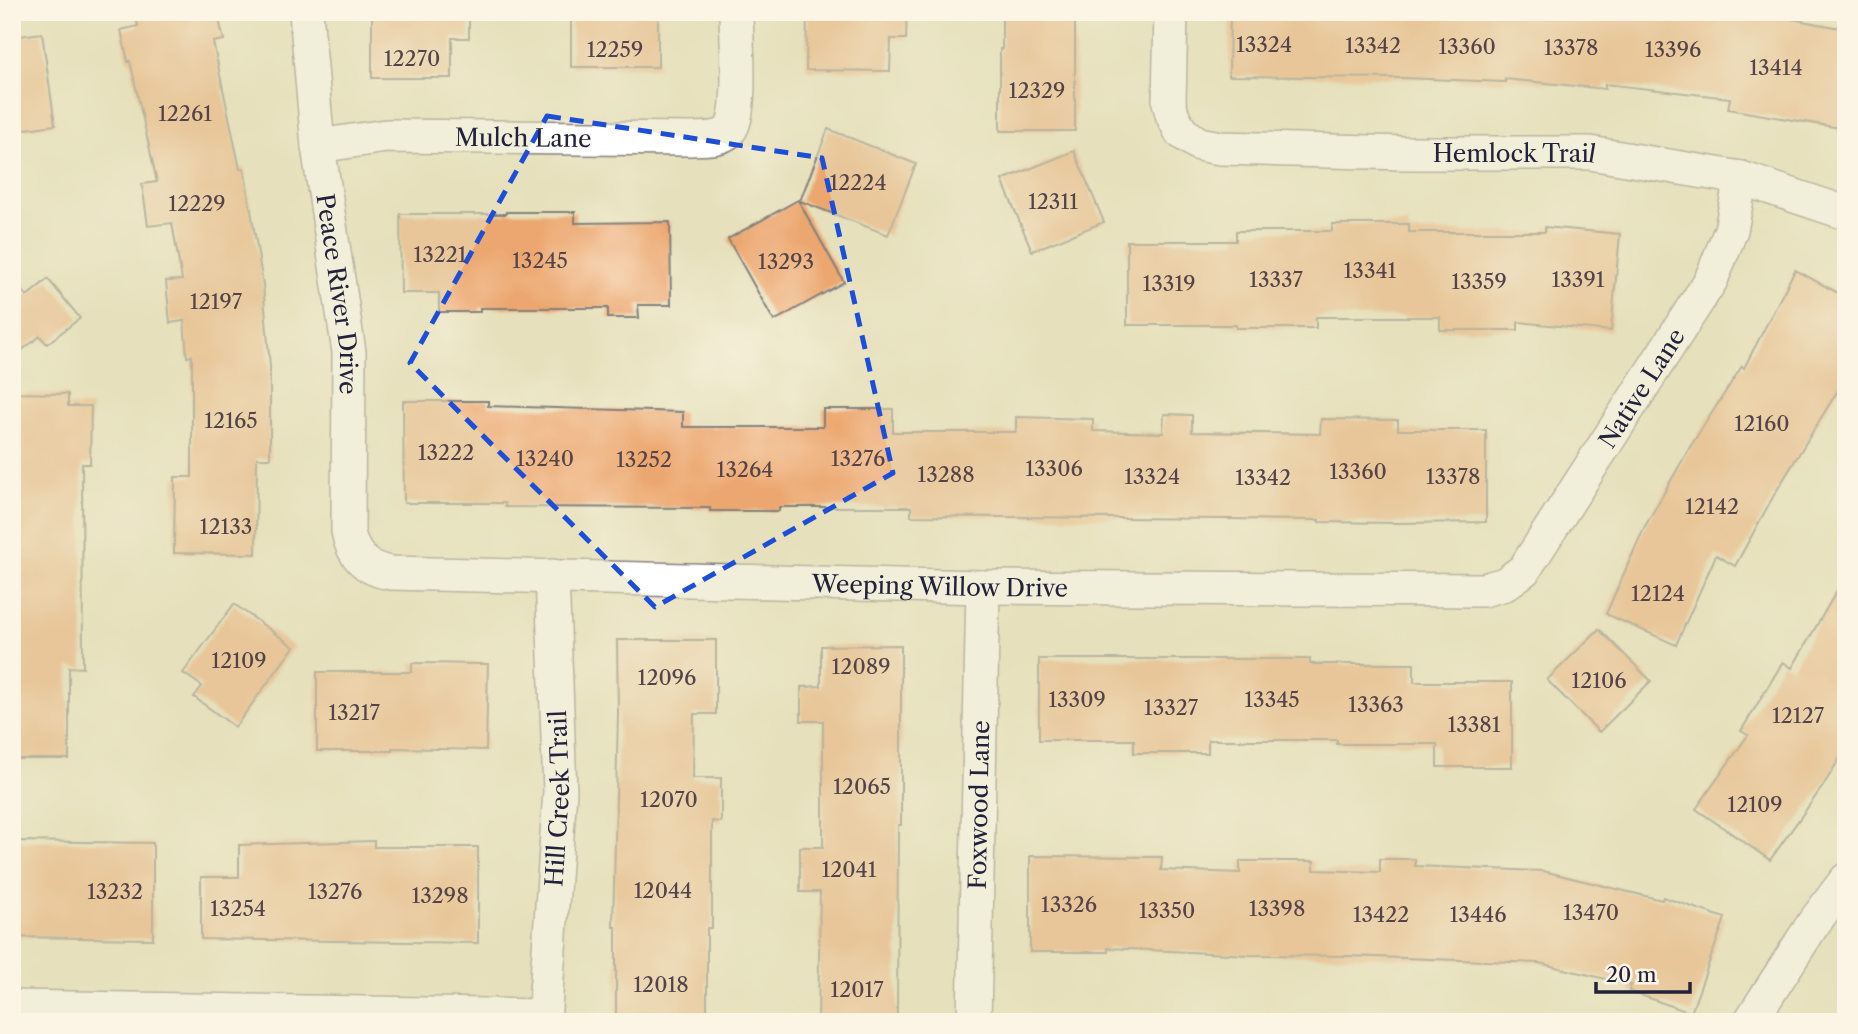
<svg xmlns="http://www.w3.org/2000/svg" width="1858" height="1034" font-family="'Libre Caslon Text',serif">
<style>
.building{fill:#eca770}
.lines{fill:none;stroke-linecap:round;stroke-linejoin:round}
.minor-casing{stroke:#84817c;stroke-width:36}
.minor{stroke:#fff;stroke-width:33}
.marked{fill:none;stroke:#1d4ed8;stroke-width:5;stroke-dasharray:14 9;stroke-linejoin:round}
.labels{text-anchor:middle;dominant-baseline:central;stroke-width:5;stroke-linejoin:round;paint-order:stroke}
.number-label{font-size:21px;fill:#544348}
.street-label{font-size:24px;fill:#22223b;stroke:#fcf5e5}
</style>
<rect width="100%" height="100%" fill="#fcf5e5"/>
<filter id="ink" filterUnits="userSpaceOnUse"><feTurbulence type="fractalNoise" baseFrequency=".0143" numOctaves="2"/><feDisplacementMap in="SourceGraphic" scale="14" xChannelSelector="R" yChannelSelector="G"/><feConvolveMatrix kernelMatrix="1 2 1 2 8 2 1 2 1" color-interpolation-filters="sRGB"/></filter>
<filter id="wash" filterUnits="userSpaceOnUse"><feTurbulence type="fractalNoise" baseFrequency=".00686" numOctaves="4" result="noise"/><feDisplacementMap in="SourceGraphic" scale="28" xChannelSelector="R" yChannelSelector="G"/><feGaussianBlur stdDeviation="1.57" result="paint"/><feColorMatrix in="noise" values="0 0 0 0 0 0 0 0 0 0 0 0 0 0 0 0 0 1.4 0 .05"/><feComposite in="paint" operator="in"/></filter>
<g filter="url(#wash)">
<rect width="100%" height="100%" fill="#e6e0bc"/>
<g id="blocks">
<path class="building" d="M135,12H217L224,40L213,42L240,169L244,168L263,284L270,367V458H257L256,554L174,553L175,477H192V356L187,357L184,321L170,323L166,281L182,280L172,223L148,226L142,184L157,182L130,61L128,62L121,30L138,26Z
M372,12H469V38H452V78H372Z
M571,12H658V67H571Z
M807,12H907L906,39H891L890,71L806,70Z
M1002,12H1075V131H1000V49H1002Z
M1230,12H1752L1846,29V129L1728,109L1730,98L1605,84V89L1505,79V82L1402,78L1229,76Z
M42,33L55,125L12,131V37Z
M828,129L916,164L888,235L800,201Z
M1074,151L1104,222L1032,251L1002,180Z
M798,200L844,282L774,321L728,239Z
M506,212H575V223L670,222L671,305H638L639,318H608V308H480V312H439V293H401L400,214H506Z
M1332,224H1409V232H1545V227L1620,234L1611,331L1518,322V330H1440V317H1316V328H1236V325H1127V241H1236V231H1332Z
M1795,270L1846,297V377L1774,495L1735,566L1716,555L1676,645L1606,614L1644,528L1690,447L1742,366L1744,368Z
M12,279L27,296L48,279L80,318L47,344L40,336L12,358Z
M12,393L68,394V406H91L90,464H82L83,668L69,667V759H12Z
M403,401H488V406L683,412V427H823V409H893V432H1016V417L1093,419V431L1163,433L1164,414L1192,415V432L1320,434L1321,419L1398,420V430H1486V522L1396,523L1319,522V520L911,516V507H779V511H710V508L505,507V503H404Z
M1846,575V748L1823,786L1770,860L1696,809L1748,735L1741,731L1783,662L1792,668Z
M234,604L294,647L235,727L194,697L202,686L183,673Z
M1599,629L1651,681L1599,732L1547,680Z
M617,640H716V714H694L693,778H721V822L712,821V928H707V1022H616V927H613L618,714Z
M901,645V825H898L897,1022H818L820,892H800V847H823V721H801V687L821,686V646Z
M1039,659H1310V664H1414V682H1512V767H1437V744H1337V740H1208V753H1134V740H1039Z
M412,663L488,664L486,750L392,748V751H317V672H412Z
M12,841L153,843V939L12,937Z
M374,841V847H478V943L201,939V877H239V845Z
M1030,856L1162,857L1161,870L1240,873V861H1314V870L1380,872V859H1415V866L1543,871L1662,900L1663,897L1725,918L1691,1013L1629,991L1631,985L1539,963L1347,956L1250,955L1108,948V952H1030Z"/>
</g>
</g>
<g filter="url(#ink)">
<use href="#blocks" fill-opacity="0" stroke="#84817c" stroke-width="2"/>
<g class="lines">
<defs>
<g id="minor">
<path id="s1" d="M306,12L318,146L349,352L348,531C352,555 366,569 390,573L983,587L1483,590L1505,584L1524,570L1711,280L1731,230L1741,178"/>
<path id="s2" d="M1171,12L1169,102L1172,114L1181,132L1199,144L1220,148L1406,153H1590L1741,178L1846,213"/>
<path id="s3" d="M318,146L386,136L690,139C701,138 719,140 728,132C744,120 736,35 736,12"/>
<path d="M12,1007L544,1016"/>
<path id="s4" d="M544,1022L560,791L552,576"/>
<path id="s5" d="M974,1022L983,587"/>
<path d="M1750,1022L1813,924L1846,880"/>
</g>
</defs>
<use href="#minor" class="minor-casing"/>
<use href="#minor" class="minor"/>
</g>
</g>
<path d="M0 0H1858V1034H0ZM547,116L822,158L893,473L655,607L410,363Z" fill="#e6e0bc" fill-opacity=".55" fill-rule="evenodd"/>
<path class="marked" d="M547,116L822,158L893,473L655,607L410,363Z"/>
<g class="labels">
<g class="number-label">
<text x="1264" y="44">13324</text>
<text x="1373" y="45">13342</text>
<text x="1467" y="46">13360</text>
<text x="1571" y="47">13378</text>
<text x="615" y="49">12259</text>
<text x="1673" y="49">13396</text>
<text x="412" y="58">12270</text>
<text x="1776" y="67">13414</text>
<text x="1037" y="90">12329</text>
<text x="185" y="113">12261</text>
<text x="858" y="182">12224</text>
<text x="1053" y="201">12311</text>
<text x="197" y="203">12229</text>
<text x="440" y="254">13221</text>
<text x="540" y="260">13245</text>
<text x="786" y="261">13293</text>
<text x="1370" y="270">13341</text>
<text x="1276" y="279">13337</text>
<text x="1578" y="279">13391</text>
<text x="1479" y="281">13359</text>
<text x="1169" y="283">13319</text>
<text x="216" y="301">12197</text>
<text x="231" y="420">12165</text>
<text x="1762" y="423">12160</text>
<text x="446" y="452">13222</text>
<text x="545" y="458">13240</text>
<text x="858" y="458">13276</text>
<text x="644" y="459">13252</text>
<text x="1054" y="468">13306</text>
<text x="745" y="469">13264</text>
<text x="1358" y="471">13360</text>
<text x="946" y="474">13288</text>
<text x="1152" y="476">13324</text>
<text x="1453" y="476">13378</text>
<text x="1263" y="477">13342</text>
<text x="1712" y="506">12142</text>
<text x="226" y="526">12133</text>
<text x="1658" y="593">12124</text>
<text x="239" y="660">12109</text>
<text x="861" y="666">12089</text>
<text x="667" y="677">12096</text>
<text x="1599" y="680">12106</text>
<text x="1077" y="699">13309</text>
<text x="1272" y="699">13345</text>
<text x="1376" y="704">13363</text>
<text x="1171" y="707">13327</text>
<text x="354" y="712">13217</text>
<text x="1798" y="715">12127</text>
<text x="1474" y="724">13381</text>
<text x="862" y="786">12065</text>
<text x="669" y="799">12070</text>
<text x="1755" y="804">12109</text>
<text x="849" y="869">12041</text>
<text x="663" y="890">12044</text>
<text x="115" y="891">13232</text>
<text x="335" y="891">13276</text>
<text x="440" y="895">13298</text>
<text x="1069" y="904">13326</text>
<text x="238" y="908">13254</text>
<text x="1277" y="908">13398</text>
<text x="1167" y="910">13350</text>
<text x="1591" y="912">13470</text>
<text x="1381" y="914">13422</text>
<text x="1478" y="914">13446</text>
<text x="661" y="984">12018</text>
<text x="857" y="989">12017</text>
</g>
<g class="street-label">
<text stroke="none"><textPath href="#s3" startOffset="206">Mulch Lane</textPath></text>
<text stroke="none"><textPath href="#s2" startOffset="460">Hemlock Trail</textPath></text>
<text stroke="none"><textPath href="#s1" startOffset="284">Peace River Drive</textPath></text>
<text stroke="none"><textPath href="#s1" startOffset="1942">Native Lane</textPath></text>
<text stroke="none"><textPath href="#s1" startOffset="1136">Weeping Willow Drive</textPath></text>
<text stroke="none"><textPath href="#s4" startOffset="224">Hill Creek Trail</textPath></text>
<text stroke="none"><textPath href="#s5" startOffset="217">Foxwood Lane</textPath></text>
</g>
</g>
<rect width="1858" height="1034" fill="none" stroke="#fcf5e5" stroke-width="42"/>
<path d="M1596 982v10h94v-10" fill="none" stroke="#22223b" stroke-width="3.5"/>
<text x="1606" y="982" font-size="21" fill="#22223b" stroke="#fcf5e5" stroke-width="5" paint-order="stroke">20 m</text>
</svg>
